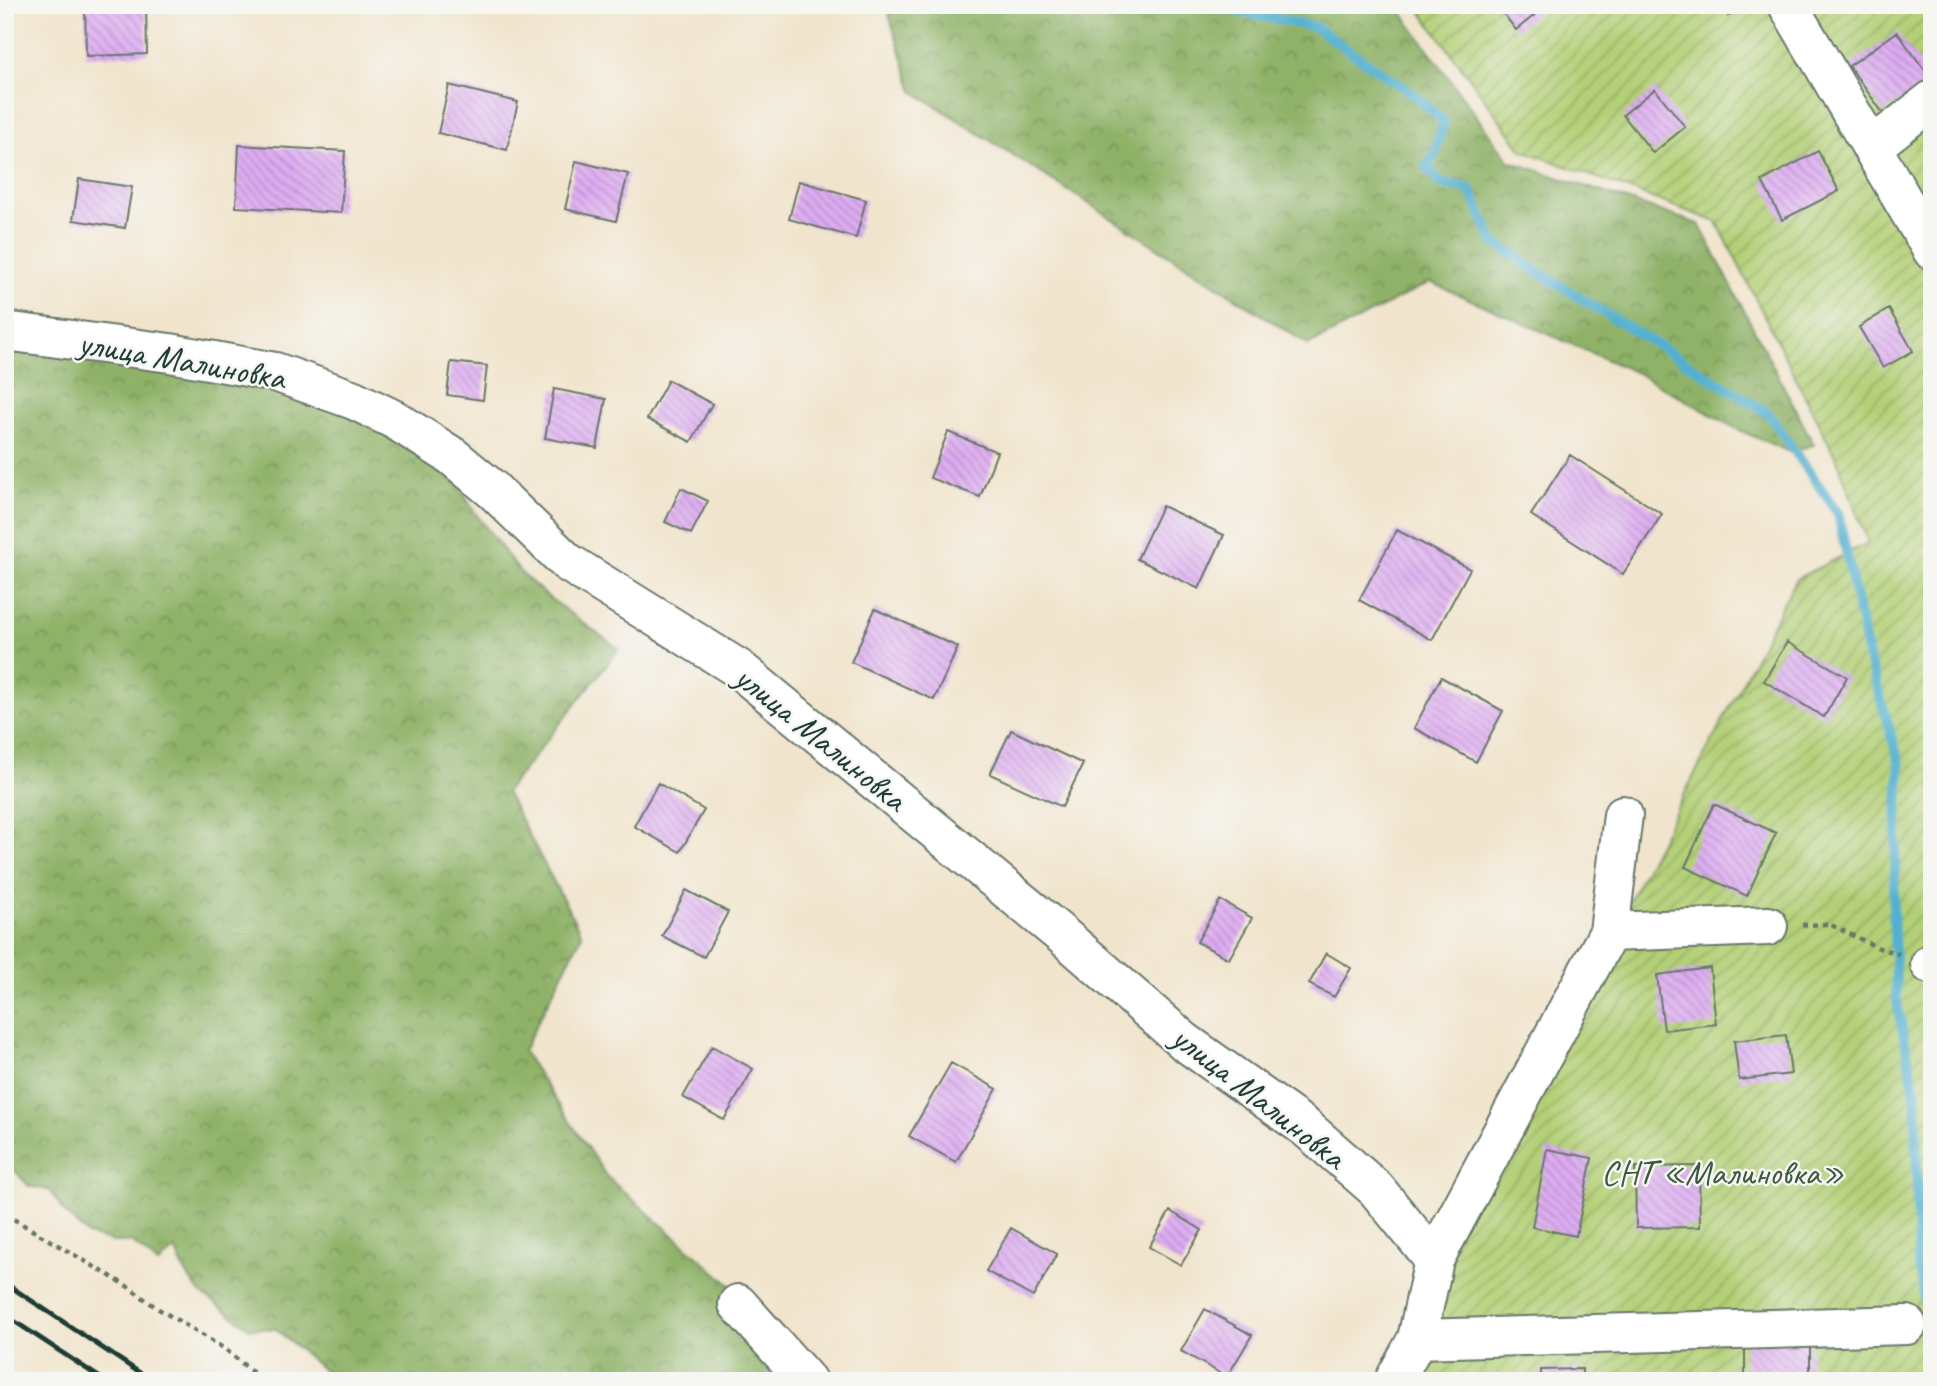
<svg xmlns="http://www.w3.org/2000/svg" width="1937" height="1386" font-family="Caveat,sans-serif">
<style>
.forest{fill:url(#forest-crowns);stroke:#57784e;stroke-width:2}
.garden{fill:url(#garden-furrows);stroke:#6a8656;stroke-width:2}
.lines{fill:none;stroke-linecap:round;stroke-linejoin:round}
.stream{stroke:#52b0d0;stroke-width:10}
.building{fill:url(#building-back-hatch)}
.minor-casing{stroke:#687769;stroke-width:42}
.path{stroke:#687769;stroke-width:4.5;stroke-dasharray:5 5;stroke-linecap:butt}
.minor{stroke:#fff;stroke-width:38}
.rail{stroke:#1f3d34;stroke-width:5}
.labels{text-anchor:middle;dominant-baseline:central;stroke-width:5;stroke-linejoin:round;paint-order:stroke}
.street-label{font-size:35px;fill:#1f3d34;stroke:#f6f6f2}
.park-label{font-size:35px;fill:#3d5a41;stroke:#f6f6f2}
</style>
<defs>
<pattern id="forest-crowns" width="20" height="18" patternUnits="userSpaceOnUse" patternTransform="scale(1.75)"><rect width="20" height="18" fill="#8fb268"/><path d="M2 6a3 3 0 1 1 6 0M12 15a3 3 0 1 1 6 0" fill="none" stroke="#749256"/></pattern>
<pattern id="garden-furrows" width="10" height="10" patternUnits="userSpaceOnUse" patternTransform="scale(1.75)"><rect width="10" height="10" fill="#b4d077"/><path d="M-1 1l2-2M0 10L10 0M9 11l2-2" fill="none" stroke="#92aa62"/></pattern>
<pattern id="building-back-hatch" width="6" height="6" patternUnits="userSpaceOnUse" patternTransform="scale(1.75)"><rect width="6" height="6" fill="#deacf2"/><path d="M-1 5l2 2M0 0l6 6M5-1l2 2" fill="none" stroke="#b38dc5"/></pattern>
</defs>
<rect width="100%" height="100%" fill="#f6f6f2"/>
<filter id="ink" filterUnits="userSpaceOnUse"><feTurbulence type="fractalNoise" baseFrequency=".0143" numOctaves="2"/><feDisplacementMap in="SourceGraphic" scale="14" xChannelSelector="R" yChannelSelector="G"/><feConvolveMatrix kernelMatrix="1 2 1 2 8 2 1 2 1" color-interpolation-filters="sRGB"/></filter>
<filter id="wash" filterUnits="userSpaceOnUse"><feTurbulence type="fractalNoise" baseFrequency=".00686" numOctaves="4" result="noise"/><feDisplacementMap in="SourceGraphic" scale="28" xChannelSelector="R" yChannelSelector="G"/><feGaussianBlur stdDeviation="1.57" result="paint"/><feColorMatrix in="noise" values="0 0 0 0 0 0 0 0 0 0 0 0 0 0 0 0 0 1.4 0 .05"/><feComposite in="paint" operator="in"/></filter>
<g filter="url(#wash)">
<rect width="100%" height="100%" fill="#f1e4cc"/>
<path class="forest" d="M886,5H1396L1509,161L1699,224L1814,445L1790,452L1739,430L1637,373L1430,282L1309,345L913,91Z
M5,326L224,372L354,417L424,457L458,484L473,510L520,572L548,597L619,649L506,792L582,935L523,1051L607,1177L840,1381H821L778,1365L780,1381H361L322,1369L276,1329L250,1328L199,1292L184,1270L175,1249L158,1264L132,1242H114L88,1235L66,1214L49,1190L29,1186L5,1160Z"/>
<path class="garden" d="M1416,5H1773L1932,284V1381H1411L1460,1227L1796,579L1868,543L1838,462L1717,222L1522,150Z
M1806,5H1932V224Z"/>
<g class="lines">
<path class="stream" d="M1207,5L1315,27L1413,94L1444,121L1434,157L1426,166L1440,183L1470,189L1493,241L1540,273L1768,413L1838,513L1868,656L1900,765L1893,910L1897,1003L1916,1097L1918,1263L1932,1337"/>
</g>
<g id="blocks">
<path class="building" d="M85,5H146L147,54L86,56Z
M1497,5H1547L1516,30Z
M1722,5H1746L1728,16Z
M1897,32L1931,79L1883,113L1849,66Z
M449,85L518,102L507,150L438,133Z
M1655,89L1685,127L1653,153L1623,115Z
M239,145L345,151L341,213L236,207Z
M1818,151L1839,191L1782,220L1762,181Z
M576,161L628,174L616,221L565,209Z
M79,179L132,187L125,228L73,220Z
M799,181L866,200L856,238L789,219Z
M1889,309L1913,351L1883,368L1859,327Z
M451,362L487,366L483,400L447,395Z
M668,380L712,404L691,442L647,419Z
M554,389L606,399L597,448L545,438Z
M948,432L997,452L980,497L930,478Z
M1570,455L1662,514L1623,574L1531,515Z
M681,488L708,501L691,534L665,522Z
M1162,506L1224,535L1199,589L1137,559Z
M1397,530L1470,569L1432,640L1359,600Z
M875,609L958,647L934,700L851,662Z
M1787,642L1847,677L1824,717L1764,681Z
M1441,677L1503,711L1476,762L1414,728Z
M1011,730L1083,764L1062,807L990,774Z
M658,783L704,810L680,852L634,826Z
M1714,804L1776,833L1747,896L1685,867Z
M686,890L728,912L704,957L662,936Z
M1220,900L1252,918L1229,959L1197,942Z
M1326,953L1351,968L1334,997L1309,984Z
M1710,968L1716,1024L1664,1030L1657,975Z
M1786,1035L1791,1074L1739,1080L1734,1041Z
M712,1046L753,1069L724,1120L683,1097Z
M951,1063L997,1089L956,1162L909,1136Z
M1547,1149L1592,1158L1576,1236L1532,1227Z
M1699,1166L1700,1227L1636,1228L1635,1167Z
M1170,1211L1202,1230L1181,1265L1149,1247Z
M1011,1228L1057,1254L1033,1297L986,1271Z
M1205,1309L1252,1335L1227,1377L1181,1351Z
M1810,1342V1381H1745V1344Z
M1582,1369V1381H1541V1370Z
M1678,1373V1381H1632L1631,1374Z"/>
</g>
</g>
<g filter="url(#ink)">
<use href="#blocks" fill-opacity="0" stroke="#687769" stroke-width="2"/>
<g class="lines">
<defs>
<path id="minor" d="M1788,5L1932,250
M1873,146L1932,100
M5,331L170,353L275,372L354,400L395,420L452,456L493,490L567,562L739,669L1062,935L1185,1042L1305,1127L1376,1189L1434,1260
M1609,932L1623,815
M1930,964H1932
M738,1304L807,1381
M1417,1339L1907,1325
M1394,1381L1417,1339L1434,1260L1609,932L1768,926"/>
</defs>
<use href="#minor" class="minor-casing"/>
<path class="path" d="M1802,925L1829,924L1879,948L1899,954
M5,1214L127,1286L157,1308L225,1349L263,1381"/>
<use href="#minor" class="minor"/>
<path class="rail" d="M5,1283L152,1381
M5,1315L105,1381"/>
</g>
</g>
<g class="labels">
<g class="street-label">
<text transform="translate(182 360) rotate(10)">улица Малиновка</text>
<text transform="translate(821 738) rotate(39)">улица Малиновка</text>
<text transform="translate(1259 1097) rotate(38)">улица Малиновка</text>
</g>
<g class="park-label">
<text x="1723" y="1172">СНТ «Малиновка»</text>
</g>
</g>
<rect width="1937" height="1386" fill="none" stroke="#f6f6f2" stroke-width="28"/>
</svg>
